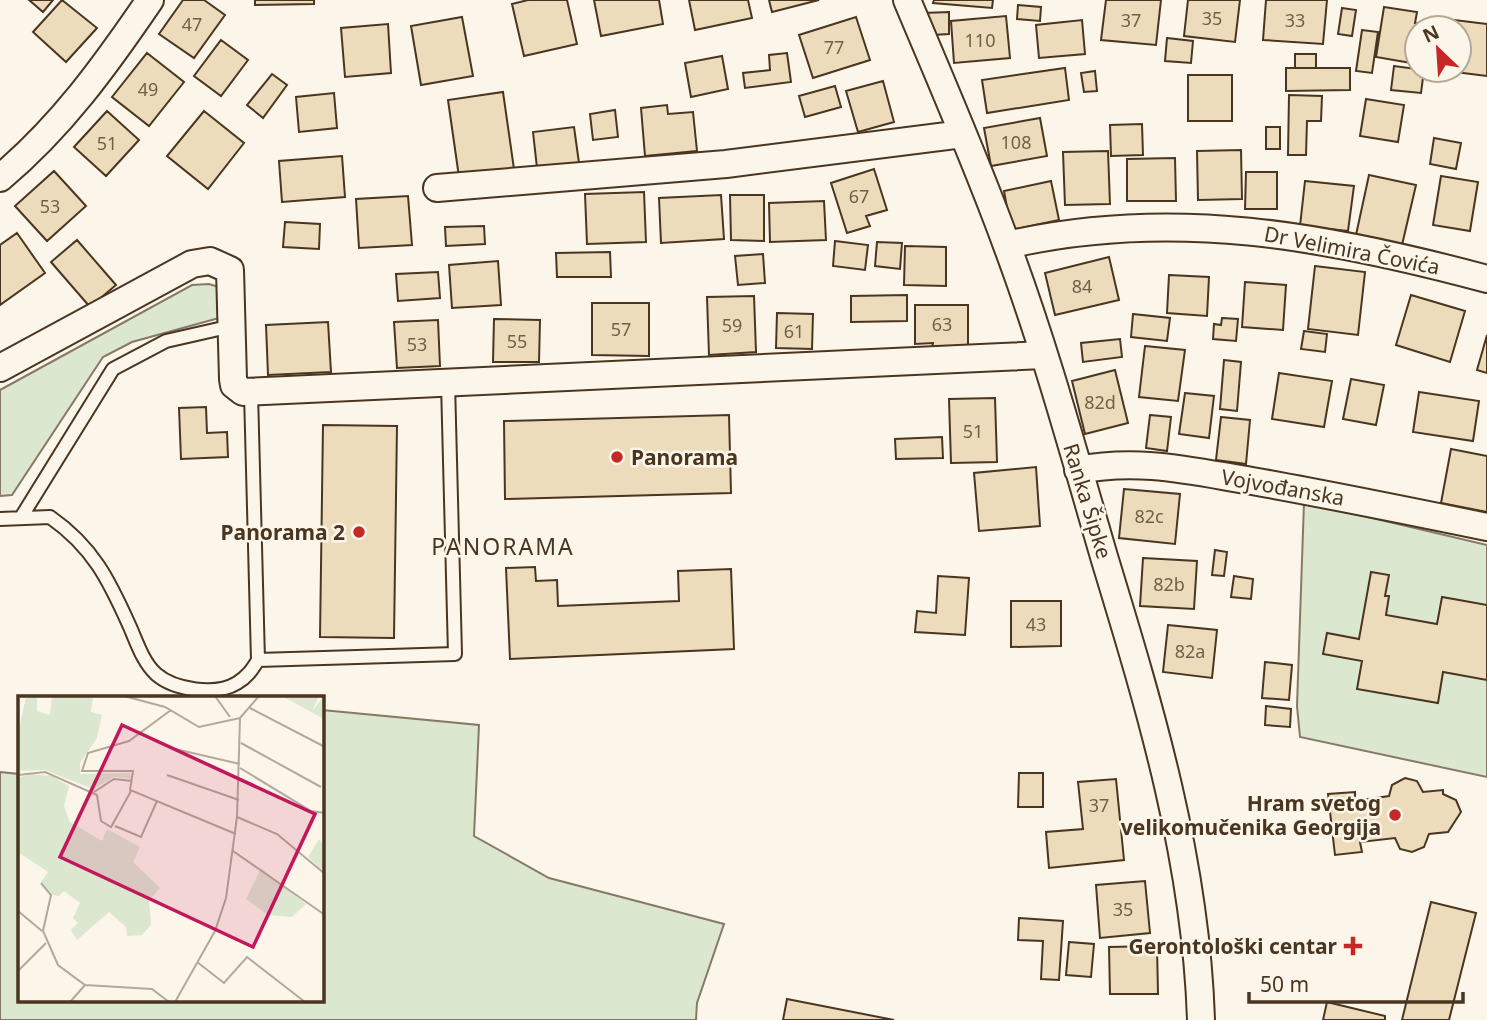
<svg xmlns="http://www.w3.org/2000/svg" width="1487" height="1020" font-family="'Noto Sans',sans-serif">
<style>
.green{fill:#dce7d0;stroke:#887966;stroke-width:2}
.building{fill:#ecdcbc;stroke:#4a3520;stroke-width:2}
.lines{fill:none;stroke-linecap:round;stroke-linejoin:round}
.lane-casing{stroke:#4a3520;stroke-width:16}
.street-casing{stroke:#4a3520;stroke-width:30}
.lane{stroke:#fbf6e9;stroke-width:12}
.street{stroke:#fbf6e9;stroke-width:26}
.poi-dot{fill:#c62828;stroke:#fbf6e9;stroke-width:2.5}
.labels{text-anchor:middle;dominant-baseline:central;stroke-width:5;stroke-linejoin:round;paint-order:stroke}
.number-label{font-size:18px;fill:#725f47}
.street-label{font-size:21px;fill:#4a3520;stroke:#fbf6e9}
.poi-label{font-size:21px;font-weight:bold;fill:#4a3520;stroke:#fbf6e9;text-anchor:end}
.neighbourhood-label{font-size:23px;letter-spacing:2px;fill:#4a3520;stroke:#fbf6e9}
.inset-road{fill:none;stroke:#b4a999;stroke-width:2}
.view{fill:#c2185b;fill-opacity:0.15;stroke:#c2185b;stroke-width:3.5}
.inset-edge{fill:none;stroke:#4a3520;stroke-width:3.5}
</style>
<rect width="100%" height="100%" fill="#fbf6e9"/>
<path class="green" d="M209,284L219,287V318L132,342L103,357L12,495L0,496V390L192,285Z
M1304,502L1487,545V777L1300,737L1297,706Z
M322,710L479,725L474,836L549,878L724,924L697,1003L696,1020H0V772L19,774V1001H322Z"/>
<path class="building" d="M29,0H53L43,12Z
M62,0L97,28L66,62L33,32Z
M183,0H204L225,15L194,58L159,34Z
M255,0H314V4L255,5Z
M528,0H567L577,44L524,56L512,4Z
M594,0H659L663,24L601,36Z
M689,0H748L752,18L695,30Z
M769,0H819L772,12Z
M934,0H993L992,8L933,3Z
M1106,0H1161L1156,45L1101,40Z
M1188,0H1240L1235,42L1184,36Z
M1266,0H1327L1323,44L1263,40Z
M1018,5L1041,7L1040,21L1017,19Z
M1384,7L1417,12L1415,23L1424,24L1423,28H1417V64L1376,57Z
M1342,8L1356,10L1352,36L1338,34Z
M949,12V34L932,35L923,13Z
M1006,16L1010,58L954,63L951,21Z
M462,17L473,76L421,85L411,26Z
M856,17L870,60L813,78L799,35Z
M1446,19L1487,24V76L1439,70H1459V28H1445Z
M1082,20L1085,54L1039,58L1036,25Z
M388,24L391,73L345,77L341,28Z
M1362,30L1378,32L1372,73L1356,71Z
M1167,38L1193,41L1191,63L1165,61Z
M221,40L248,60L221,96L194,76Z
M147,53L184,82L149,126L112,97Z
M787,53L791,82L745,88L743,73L770,70L769,55Z
M1295,54H1316V68H1295Z
M722,56L728,89L691,97L685,63Z
M1394,66L1424,70L1421,93L1391,90Z
M1065,68L1069,100L987,113L982,80Z
M1286,68H1350V90L1286,91Z
M1095,71L1097,91L1084,92L1081,73Z
M272,74L287,85L263,118L247,105Z
M1188,75H1232V121H1188Z
M883,81L894,122L858,132L846,91Z
M835,86L841,107L805,117L799,96Z
M503,92L514,169L459,177L448,100Z
M334,93L337,128L299,132L296,97Z
M1289,95L1322,96L1321,121H1307L1306,155H1288Z
M1366,99L1404,105L1398,142L1360,136Z
M667,105L668,114L693,112L697,151L645,156L641,108Z
M615,110L618,137L593,140L590,114Z
M107,111L139,140L106,176L74,147Z
M204,111L244,143L208,189L167,156Z
M1040,118L1047,156L991,166L984,128Z
M1142,124L1143,155L1111,156L1110,125Z
M574,127L579,163L537,168L533,132Z
M1266,127H1280V149H1266Z
M1434,138L1461,143L1456,169L1430,164Z
M1241,150L1242,199L1198,200L1197,151Z
M1108,151L1110,204L1065,205L1063,152Z
M342,156L345,197L282,202L279,161Z
M1175,158L1176,201H1127V159Z
M874,169L887,210L866,216L870,226L847,233L831,183Z
M54,171L86,206L47,241L15,206Z
M1246,172H1277V209H1245Z
M1369,175L1416,185L1402,245L1356,235Z
M1441,176L1478,182L1470,231L1433,225Z
M1051,181L1059,220L1011,230L1004,191Z
M1305,181L1354,186L1348,231L1300,226Z
M644,192L646,242L587,244L585,194Z
M721,195L724,239L661,243L659,198Z
M730,195H764V241L731,240Z
M408,196L412,245L359,248L356,199Z
M824,201L826,240L770,242L769,203Z
M285,222L320,224L319,249L283,247Z
M484,226L485,244L446,246L445,227Z
M17,233L45,273L0,305V245Z
M77,240L116,285L90,307L51,262Z
M835,241L868,245L865,270L833,266Z
M877,242L902,243L900,269L875,266Z
M905,246L946,247V286L904,285Z
M610,252L611,277H557L556,253Z
M763,254L765,283L738,285L735,256Z
M1109,257L1119,300L1055,315L1045,273Z
M498,261L501,305L452,308L449,265Z
M1315,266L1365,272L1358,335L1308,329Z
M438,272L440,298L398,301L396,274Z
M1169,275L1209,277L1207,316L1167,313Z
M1245,282L1286,285L1283,330L1242,327Z
M907,295V321L851,322V296Z
M1411,295L1465,311L1450,362L1396,345Z
M754,296L756,352L709,355L707,297Z
M592,303H649V356L592,355Z
M915,305H968V348H932L933,343L915,344Z
M777,313L813,314L812,349L776,348Z
M1133,314L1170,318L1167,341L1131,337Z
M1222,318L1238,319L1236,341L1213,339L1214,324L1221,325Z
M494,319L540,320L539,362H493Z
M438,320L440,366L397,368L394,322Z
M328,322L331,372L268,375L266,325Z
M1304,331L1327,334L1325,352L1301,349Z
M1487,335V373L1477,370Z
M1120,339L1122,357L1083,362L1081,343Z
M1145,346L1185,350L1178,401L1139,397Z
M1224,360L1241,362L1237,411L1220,409Z
M1115,370L1128,423L1085,434L1072,381Z
M1279,373L1332,381L1324,427L1272,419Z
M1351,379L1384,385L1376,425L1343,419Z
M1419,392L1479,401L1473,441L1413,432Z
M1185,393L1214,396L1209,438L1179,434Z
M995,398L997,462L951,463L949,399Z
M206,407L207,433L227,432L228,457L181,459L179,408Z
M729,415L731,493L505,499L504,421Z
M1150,415L1171,417L1167,451L1146,448Z
M1221,417L1250,420L1246,464L1216,460Z
M323,425L397,426L394,638L320,637Z
M942,437L943,458L896,459L895,439Z
M1451,449L1487,456V512L1441,503Z
M1036,467L1040,526L979,531L974,473Z
M1124,489L1180,494L1175,544L1119,538Z
M1215,550L1227,552L1224,576L1212,575Z
M1143,558L1197,561L1194,609L1140,606Z
M535,567L536,581L557,580L558,606L679,601L678,571L731,569L734,649L510,659L506,568Z
M1371,572L1389,575L1385,596H1389L1386,615L1437,624L1442,597L1487,605V680L1443,672L1438,703L1357,689L1362,661L1323,654L1327,633L1359,639Z
M938,576L969,578L965,635L915,632L917,611L936,613Z
M1234,576L1253,579L1251,599L1231,597Z
M1011,601H1061V646L1011,647Z
M1168,625L1217,630L1212,678L1163,672Z
M1265,662L1292,665L1289,700L1262,698Z
M1266,706L1291,709L1290,727L1265,725Z
M1019,773H1043V807H1018Z
M1405,778L1417,781L1423,792L1443,790V794L1456,800L1461,812L1448,832L1429,834L1424,847L1412,852L1400,849L1395,838L1360,842L1362,852L1335,855L1328,794L1355,792V801L1389,796L1392,785Z
M1116,779L1124,860L1049,868L1046,832L1083,829L1078,782Z
M1145,881L1150,933L1100,938L1096,885Z
M1431,902L1476,913L1449,1020H1402Z
M1019,918L1063,921L1059,980L1041,979L1043,941L1018,940Z
M1069,942L1094,944L1091,977L1066,975Z
M1157,946L1158,994H1110L1109,947Z
M787,999L894,1020H783Z
M1327,1002L1385,1016V1020H1323Z"/>
<g class="lines">
<defs>
<path id="lane" d="M22,516L113,369L166,341L232,326
M0,519L50,517C93,547 109,580 130,627C137,643 143,662 156,674C174,690 216,696 237,683C247,677 252,670 258,660L251,393
M258,660L455,654L448,383"/>
<path id="street" d="M907,0C941,81 976,161 1006,243C1045,347 1074,454 1105,560C1151,711 1196,861 1201,1020
M0,178C61,127 105,66 150,0
M437,188L726,164L963,134
M1007,245C1172,207 1327,236 1487,279
M0,368L192,264L210,261L230,270L233,379L234,385L243,392L1043,355
M1078,470C1140,458 1191,471 1252,481C1331,495 1409,511 1487,527"/>
</defs>
<use href="#lane" class="lane-casing"/>
<use href="#street" class="street-casing"/>
<use href="#lane" class="lane"/>
<use href="#street" class="street"/>
</g>
<g class="poi-dot">
<circle cx="617" cy="457" r="7"/>
<circle cx="359" cy="532" r="7"/>
<circle cx="1395" cy="815" r="7"/>
<path d="M1349.5 935.5h7v7h7v7h-7v7h-7v-7h-7v-7h7z"/>
</g>
<g class="labels">
<g class="number-label">
<text x="1212" y="18">35</text>
<text x="1131" y="20">37</text>
<text x="1295" y="20">33</text>
<text x="192" y="24">47</text>
<text x="980" y="40">110</text>
<text x="834" y="47">77</text>
<text x="148" y="89">49</text>
<text x="1016" y="142">108</text>
<text x="107" y="143">51</text>
<text x="859" y="196">67</text>
<text x="50" y="206">53</text>
<text x="1082" y="286">84</text>
<text x="942" y="324">63</text>
<text x="732" y="325">59</text>
<text x="621" y="329">57</text>
<text x="794" y="331">61</text>
<text x="517" y="341">55</text>
<text x="417" y="344">53</text>
<text x="1100" y="402">82d</text>
<text x="973" y="431">51</text>
<text x="1149" y="516">82c</text>
<text x="1169" y="584">82b</text>
<text x="1036" y="624">43</text>
<text x="1190" y="651">82a</text>
<text x="1099" y="805">37</text>
<text x="1123" y="909">35</text>
</g>
<g class="street-label">
<text transform="translate(1352 250) rotate(11)">Dr Velimira Čovića</text>
<text transform="translate(1283 487) rotate(10)">Vojvođanska</text>
<text transform="translate(1088 501) rotate(73)">Ranka Šipke</text>
</g>
<g class="poi-label">
<text x="631" y="457" text-anchor="start">Panorama</text>
<text x="345" y="532">Panorama 2</text>
<text x="1381" y="803">Hram svetog<tspan x="1381" dy="24">velikomučenika Georgija</tspan></text>
<text x="1337" y="946">Gerontološki centar</text>
</g>
<g class="neighbourhood-label">
<text x="503" y="546">PANORAMA</text>
</g>
</g>
<g transform="translate(18 696)">
<rect width="306" height="306" fill="#fbf6e9"/>
<path d="M19,0V15L32,19L34,0H75L73,16L84,19L79,42L62,67V78L112,77L113,83L96,81L75,93L27,74L0,75V38L8,1ZM264,0H301L294,15L306,0V23ZM13,78L33,80L51,90L46,110L52,126L84,145L89,133L122,151L115,166L142,192L131,204L133,229L124,239L109,240L108,231L91,216L59,244L53,234L60,227L55,222L62,207L46,195L41,200L35,199L23,186L30,176L0,156V82ZM301,143L306,150V176L290,161ZM243,172L288,208L274,221L250,219L228,203Z" fill="#dce7d0"/>
<path class="inset-road" d="M106,0L147,11L181,31L222,22M197,0L212,21M232,12L307,51M153,14L111,45L70,57L64,75H115L112,94L218,138M222,22L241,0M223,47L303,91M157,53L222,68M222,72L293,115L307,117M0,79L27,76L79,99L83,125L93,131L113,95M149,79L221,104M76,96L96,83L114,85M219,121L259,138L307,178M97,130L123,141L139,105M215,155L307,219M23,187L33,199L25,235L40,269L67,289L134,293L151,306M0,215L24,235M179,266L206,287L229,261L287,306M0,275L28,247M52,306L67,289M157,306L197,235L208,202L219,121L222,22"/>
<path class="view" d="M104,29L297,118L235,251L42,161Z"/>
<rect width="306" height="306" class="inset-edge"/>
</g>
<g transform="translate(1438 49) rotate(335)"><circle r="33" fill="#fbf6e9" stroke="#b4a999" stroke-width="2"/>
<path d="M0-5L12 26L0 18L-12 26Z" fill="#c62828"/>
<text y="-10" font-size="19" font-weight="bold" text-anchor="middle" fill="#4a3520">N</text>
</g>
<path d="M1249 992v10h214v-10" fill="none" stroke="#4a3520" stroke-width="3.5"/>
<text x="1260" y="992" font-size="21" fill="#4a3520" stroke="#fbf6e9" stroke-width="5" paint-order="stroke">50 m</text>
</svg>
